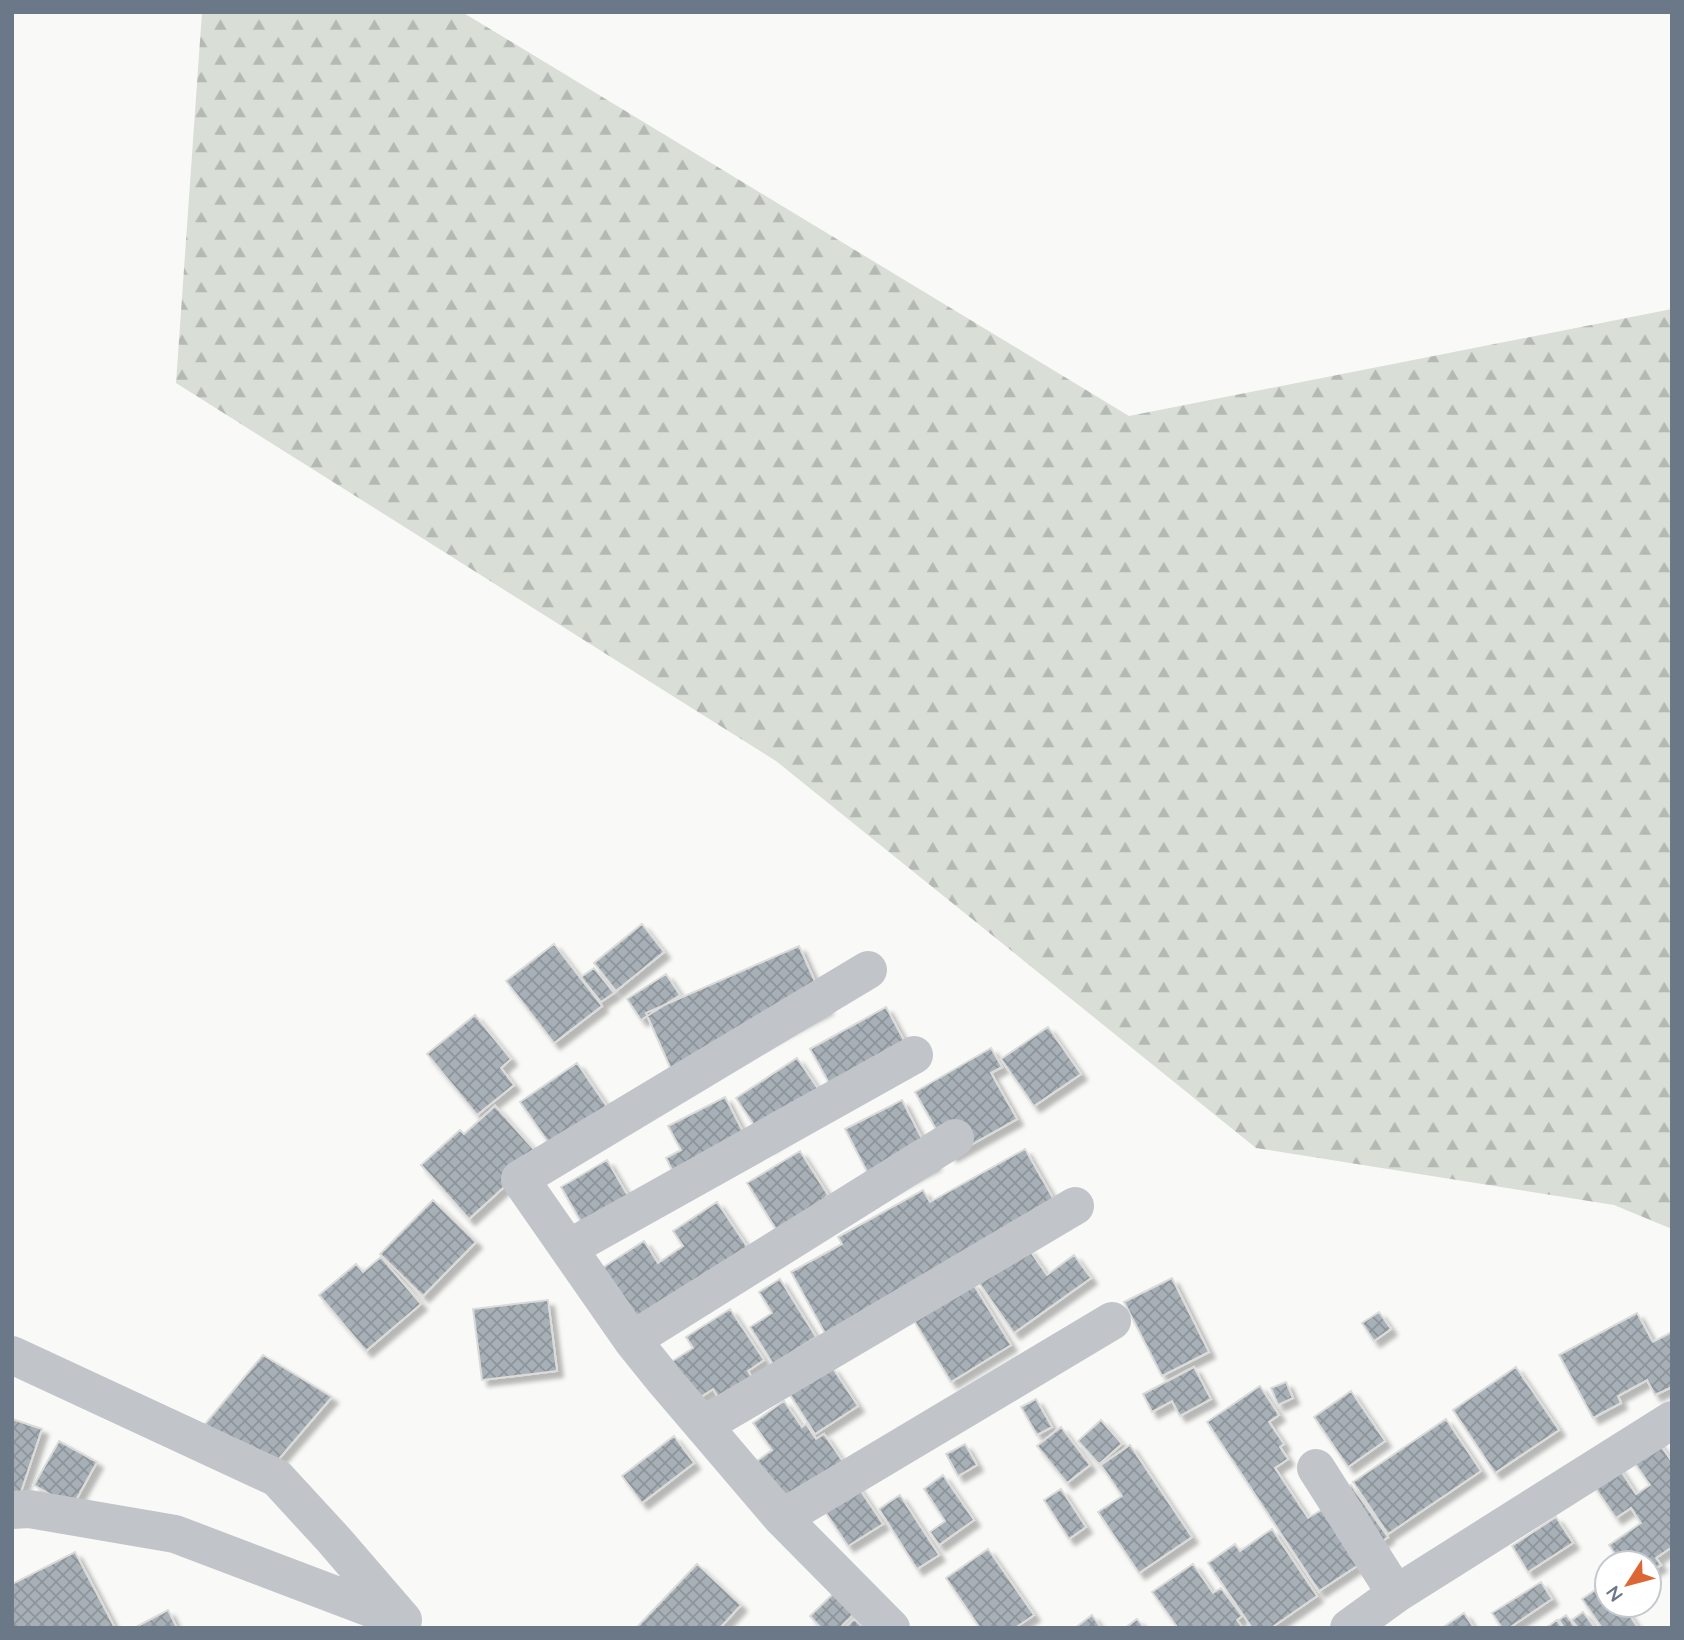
<svg xmlns="http://www.w3.org/2000/svg" width="1684" height="1640" font-family="Quicksand,sans-serif">
<style>
.forest{fill:url(#forest-firs)}
.building{fill:url(#building-cross-hatch);stroke:#dbdcda;stroke-width:2;filter:url(#shadow)}
.lines{fill:none;stroke-linecap:round;stroke-linejoin:round}
.minor{stroke:#c1c5c9;stroke-width:38}
</style>
<defs>
<pattern id="forest-firs" width="22" height="20" patternUnits="userSpaceOnUse" patternTransform="scale(1.75)"><rect width="22" height="20" fill="#d9ded7"/><path d="M5 1l3.5 6h-7zM16 11l3.5 6h-7z" fill="#b4b9b4"/></pattern>
<pattern id="building-cross-hatch" width="8" height="8" patternUnits="userSpaceOnUse" patternTransform="scale(1.75)"><rect width="8" height="8" fill="#a8b0b7"/><path d="M0 0l8 8M0 8l8-8" fill="none" stroke="#8d949a"/></pattern>
<filter id="shadow"><feDropShadow dx="6" dy="6" stdDeviation="2" flood-color="#0004"/></filter>
</defs>
<rect width="100%" height="100%" fill="#f9faf8"/>
<path class="forest" d="M202,12H462L1129,416L1672,309V1229L1614,1205L1256,1148L776,761L176,383Z"/>
<path class="building" d="M642,924L664,952L616,991L594,963Z
M554,944L602,1006L554,1043L506,981Z
M799,946L827,1008L678,1085L646,1013Z
M594,968L614,993L601,1002L581,977Z
M666,974L680,995L641,1020L627,999Z
M886,1007L913,1057L838,1099L810,1049Z
M475,1015L511,1059L501,1068L514,1085L477,1115L427,1054Z
M1048,1027L1081,1074L1034,1106L1001,1059Z
M991,1048L1002,1067L991,1073L1017,1119L951,1156L915,1092Z
M797,1058L829,1105L768,1146L736,1098Z
M577,1063L614,1117L558,1156L520,1102Z
M725,1097L753,1151L681,1188L666,1158L681,1150L668,1126Z
M902,1100L935,1164L878,1193L845,1129Z
M495,1106L539,1155L469,1219L421,1165L460,1130L464,1134Z
M1025,1149L1057,1205L826,1335L791,1272L842,1244L838,1237L923,1190L930,1202Z
M800,1151L828,1195L784,1242L747,1183Z
M607,1160L628,1196L592,1241L561,1187Z
M433,1200L476,1242L423,1296L380,1254Z
M717,1202L752,1254L631,1320L599,1270L644,1241L658,1263L683,1246L673,1231Z
M1028,1248L1047,1275L1074,1255L1091,1278L1014,1333L979,1283Z
M381,1257L421,1304L366,1351L319,1295L356,1264L363,1272Z
M1172,1278L1209,1352L1162,1376L1124,1302Z
M780,1279L816,1337L773,1364L750,1327L772,1313L759,1292Z
M972,1282L1011,1345L951,1382L913,1319Z
M548,1300L557,1371L482,1380L473,1309Z
M730,1309L764,1360L748,1371L753,1379L720,1400L713,1389L695,1401L671,1362L693,1348L686,1337Z
M1379,1312L1391,1329L1374,1341L1362,1323Z
M1637,1313L1653,1342L1672,1332V1387L1655,1395L1647,1380L1618,1396L1621,1403L1593,1418L1559,1355Z
M263,1355L332,1397L272,1467L205,1424Z
M832,1367L858,1406L815,1434L790,1395Z
M1194,1367L1211,1399L1180,1416L1172,1401L1152,1412L1143,1394Z
M1516,1367L1559,1430L1495,1473L1453,1410Z
M1286,1382L1293,1398L1278,1405L1271,1388Z
M1260,1386L1279,1415L1269,1422L1284,1444L1280,1447L1288,1459L1275,1468L1308,1518L1323,1509L1360,1564L1319,1591L1207,1422Z
M1351,1391L1385,1441L1348,1467L1314,1417Z
M1036,1399L1052,1427L1037,1435L1021,1407Z
M784,1401L802,1427L806,1424L816,1439L824,1434L846,1466L789,1506L757,1461L772,1450L753,1423Z
M12,1419L42,1429L12,1519Z
M1446,1419L1481,1471L1388,1534L1353,1482Z
M1101,1420L1122,1444L1099,1464L1078,1441Z
M1061,1427L1090,1465L1067,1483L1037,1446Z
M674,1436L694,1463L642,1503L622,1476Z
M1655,1437L1672,1462V1547L1656,1558L1661,1565L1649,1573V1563H1621L1609,1545L1641,1523L1631,1508L1616,1518L1592,1483L1617,1465L1636,1494L1650,1485L1629,1455Z
M59,1441L97,1462L72,1507L34,1485Z
M965,1444L977,1465L958,1476L946,1454Z
M1130,1445L1192,1537L1139,1573L1098,1512L1122,1496L1101,1465Z
M943,1475L974,1520L939,1545L930,1532L945,1521L924,1489Z
M856,1484L883,1524L848,1546L822,1507Z
M1351,1485L1388,1537L1374,1547L1337,1495Z
M1061,1489L1086,1527L1069,1539L1044,1500Z
M900,1495L939,1555L917,1569L879,1509Z
M1556,1517L1573,1543L1528,1572L1512,1546Z
M1272,1529L1317,1596L1271,1628H1252L1208,1563L1235,1544L1240,1551Z
M988,1549L1034,1615L1015,1628H980L946,1578Z
M75,1552L115,1628H12V1584Z
M697,1564L741,1605L720,1628H640L638,1626Z
M1193,1564L1213,1593L1221,1588L1242,1616L1237,1620L1243,1628H1178L1152,1592Z
M1541,1582L1552,1599L1509,1628H1502L1492,1613Z
M1607,1582V1605H1623L1638,1628H1602L1582,1599Z
M836,1591L856,1612L840,1628H821L810,1616Z
M168,1610L177,1628H134Z
M1583,1612L1595,1628H1578L1572,1620Z
M1464,1613L1474,1628H1442Z
M1092,1615L1101,1628H1075Z
M1566,1615L1576,1628H1564L1559,1620Z
M854,1619L864,1628H845Z
M1137,1619L1144,1628H1125Z
M1557,1620L1562,1628H1546Z"/>
<g class="lines">
<path class="minor" d="M868,970L520,1179L632,1340L665,1381L782,1518L891,1628
M569,1248L914,1055
M632,1340L955,1138
M12,1355L277,1478L334,1540L403,1620L383,1628
M704,1425L1075,1206
M1316,1468L1396,1594
M12,1510L29,1509L175,1534L399,1619
M782,1518L1112,1321
M1349,1628L1396,1594L1672,1420"/>
</g>
<rect width="1684" height="1640" fill="none" stroke="#6a7887" stroke-width="28"/>
<g transform="translate(1628 1584) rotate(234)"><circle r="33" fill="#ffffff" stroke="#c3c9cf" stroke-width="2"/>
<path d="M0-5L12 26L0 18L-12 26Z" fill="#dd6734"/>
<text y="-10" font-size="19" font-weight="bold" text-anchor="middle" fill="#6a7887">N</text>
</g>
</svg>
